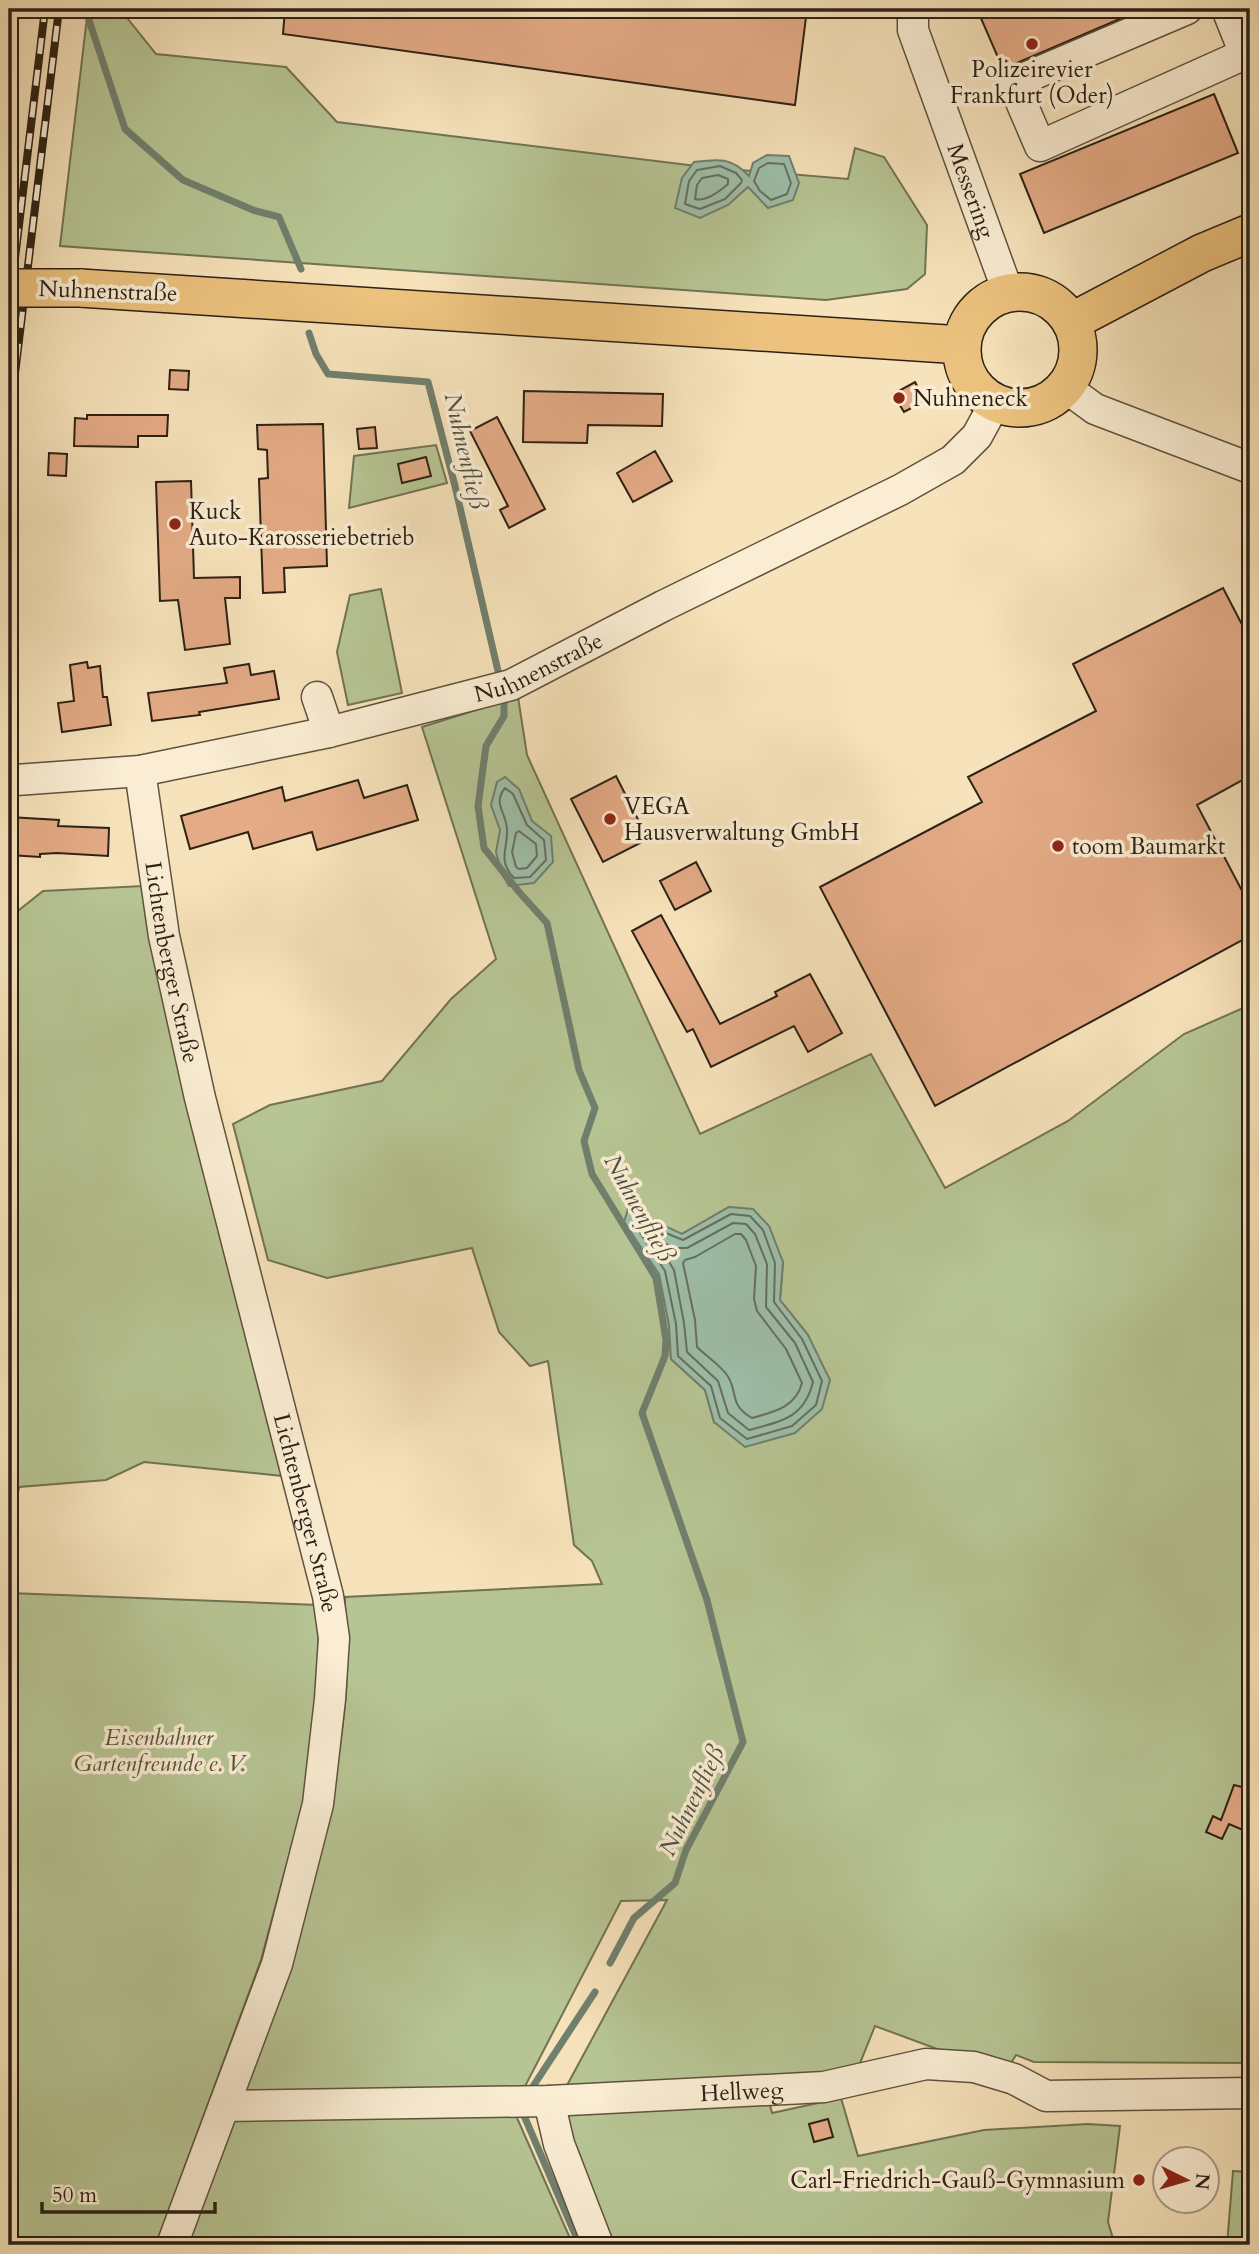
<svg xmlns="http://www.w3.org/2000/svg" width="1259" height="2254" font-family="Cardo,serif">
<style>
.green{fill:#b7c594;stroke:#727354;stroke-width:2;fill-rule:evenodd}
.water{fill:#9ebfaa;stroke:#70806e;stroke-width:2}
.lines{fill:none;stroke-linecap:round;stroke-linejoin:round}
.shore{stroke:#657060;stroke-width:2}
.stream{stroke:#70806e;stroke-width:7}
.building{fill:#e4ab86;stroke:#2c2115;stroke-width:2}
.minor-casing{stroke:#5f523e;stroke-width:33}
.major-casing{stroke:#2c2115;stroke-width:40}
.minor{stroke:#faedd3;stroke-width:30}
.major{stroke:#ecc27e;stroke-width:37}
.rail-casing{stroke:#2c2115;stroke-width:8}
.rail{stroke:#faedd3;stroke-width:5;stroke-dasharray:16;stroke-linecap:butt}
.major-bridge-casing{stroke:#2c2115;stroke-width:40;stroke-linecap:butt}
.major-bridge{stroke:#ecc27e;stroke-width:37}
.poi-dot{fill:#8f2418;stroke:#faedd3;stroke-width:2.5}
.labels{text-anchor:middle;dominant-baseline:central;stroke-width:7;stroke-linejoin:round;paint-order:stroke}
.poi-label{font-size:23px;fill:#2c2115;stroke:#faedd3;text-anchor:start}
.street-label{font-size:23px;fill:#2c2115;stroke:#faedd3}
.park-label{font-size:23px;font-style:italic;fill:#56523b;stroke:#faedd3}
.water-label{font-size:24px;font-style:italic;fill:#4e5042;stroke:#faedd3}
</style>
<rect width="100%" height="100%" fill="#f7e3bb"/>
<filter id="stains"><feTurbulence type="fractalNoise" baseFrequency=".00286" numOctaves="4"/><feColorMatrix values="0 0 0 0 .2 0 0 0 0 .09 0 0 0 0 .02 0 0 0 .5 -.17"/></filter>
<radialGradient id="worn" r=".72"><stop offset=".6" stop-color="#630" stop-opacity="0"/><stop offset="1" stop-color="#630" stop-opacity=".3"/></radialGradient>
<path class="green" d="M88,9H129L128,19L156,54L286,67L337,122L705,167L848,179L855,148L884,157L927,225L925,274L907,289L826,300L60,246Z
M436,445L447,483L349,508L354,456Z
M381,589L402,693L348,705L337,652L350,595Z
M518,697L527,755L700,1134L871,1054L945,1188L1068,1121L1184,1034L1250,1005V2063L1034,2062L1016,2055L1011,2063L948,2053L875,2026L856,2073L565,2089L667,1900L621,1901L521,2094L243,2098C292,1967 334,1832 346,1693C348,1661 345,1628 345,1597L602,1584L592,1561L574,1545L548,1361L530,1366L499,1332L472,1248L327,1278L268,1260L233,1124L270,1105L382,1081L451,999L496,959L422,727ZM729,1207L783,1262L780,1300L808,1335L714,1422L705,1390L671,1359L669,1325L659,1274L682,1234Z
M143,886L283,1476L144,1462L106,1480L19,1487L9,1548V918L43,891Z
M9,1593L318,1605L319,1696L306,1792L261,1960L156,2245H9Z
M841,2098L858,2156L984,2130L1088,2124L1120,2126L1108,2222L1115,2245H609L563,2135L565,2107L769,2101L772,2113Z
M514,2111L573,2245H186L232,2119Z
M1233,2171L1250,2172V2245H1227Z"/>
<path class="water" d="M767,155L789,156L799,183L793,200L768,208L748,187L728,205L700,218L675,208L682,178L694,162C718,159 731,157 749,176L753,163Z
M505,777L519,789L532,821L551,836L553,862L534,883L509,886L502,874L496,852L500,830L491,805L497,782Z
M729,1207L753,1209L769,1226L783,1262L780,1300L808,1335L830,1380L822,1409L795,1433L745,1447L714,1422L705,1390L671,1359L669,1325L659,1274L624,1222L628,1209L682,1234Z"/>
<g class="lines">
<path class="shore" d="M768,163L784,164L791,183L787,194L771,200L760,191L754,181L759,168Z
M720,166L736,173L742,180L741,183L725,199L700,209L685,204L689,181L697,170Z
M718,175L728,179V184C720,191 706,202 695,199L697,185L702,178Z
M505,788L513,794L527,825L544,840L546,860L530,877L514,878C497,860 508,849 507,830C507,813 492,804 505,788Z
M519,831L536,844L537,856L527,868L519,869L516,867L512,852L516,833Z
M731,1214L750,1216L763,1230L775,1263L774,1302L802,1339L822,1381L816,1405L792,1426L747,1439L720,1418L711,1386L678,1356L676,1324L665,1271L635,1225L639,1222L683,1240Z
M733,1223L746,1224L755,1234L767,1264L766,1307L795,1343L813,1382C804,1418 782,1421 749,1430L728,1413L718,1381L687,1352L684,1323L674,1270L660,1247L663,1243L677,1248H687Z
M735,1234H741L746,1240L756,1266L754,1299L757,1311L786,1349L802,1383C796,1407 774,1412 752,1418C728,1404 739,1393 727,1375C719,1364 706,1356 697,1347L695,1320L683,1263L685,1260L695,1257Z"/>
<path class="stream" d="M88,17L125,129L183,180L253,210L279,217L301,269
M309,333L316,354L328,374L428,382L455,486L498,671
M504,701V716L486,746L478,806L484,848L519,892L547,923L579,1070L595,1108L584,1141L592,1174L656,1278L666,1340L665,1356L642,1413L707,1600L743,1742L686,1850L675,1883L634,1918L610,1963
M528,2094L595,1992
M522,2111L575,2234"/>
</g>
<path class="building" d="M285,9H807L795,105L283,34Z
M997,9H1143L1003,69L980,16Z
M1214,94L1238,153L1044,233L1020,174Z
M170,370L189,371L188,390L169,389Z
M915,382L925,401L904,412L893,394Z
M524,391L663,394L662,426L588,425L587,443L523,442Z
M87,415H168L167,436H138V447L74,446L75,418L87,419Z
M497,417L545,509L509,528L500,510L508,506L470,431Z
M323,424L327,566L284,568L285,592L263,593L259,479L268,478L267,450L258,449L257,425Z
M375,427L377,448L359,449L357,429Z
M655,451L672,481L633,502L617,473Z
M49,453L67,454L66,476L48,475Z
M426,457L431,476L402,483L398,464Z
M191,481L194,578L240,577V598H225L230,644L185,650L178,600L160,601L156,482Z
M1223,588L1250,640V776L1197,805L1250,906V936L935,1106L820,887L982,802L968,777L1096,711L1073,664Z
M87,662L88,668L100,666L103,697H107L111,725L62,732L58,703L74,701L70,665Z
M249,664L251,675L274,671L279,699L199,712L200,715L152,721L148,693L227,683L224,668Z
M616,776L648,839L603,862L571,799Z
M358,780L364,798L407,785L418,820L317,850L312,832L253,849L248,832L190,849L181,816L282,787L285,801Z
M9,817L59,820L58,826L109,828L108,856L57,853L40,854V857L9,855Z
M696,862L711,891L675,910L660,881Z
M661,915L720,1024L777,996L775,992L810,974L842,1033L808,1052L794,1026L711,1067L693,1029L687,1032L632,931Z
M1234,1785L1250,1789V1833L1229,1824L1222,1839L1206,1832L1213,1816L1221,1820Z
M828,2119L833,2137L814,2142L809,2124Z"/>
<g class="lines">
<defs>
<g id="minor">
<path id="s1" d="M913,9V30L1008,292"/>
<path d="M1187,9L1013,83L1040,146L1245,54L1227,9"/>
<path d="M1065,387L1095,409L1250,468"/>
<path d="M317,697L329,732"/>
<path id="s2" d="M140,771L164,936L200,1098L328,1596L334,1638L330,1699L318,1804L277,1964L172,2245"/>
<path id="s3" d="M16,780L140,771L329,732L511,685L663,606L900,490L953,460L977,436L995,403"/>
<path d="M549,2101L559,2144L598,2245"/>
<path id="s4" d="M224,2106L549,2101L824,2087L926,2064L974,2067L1014,2079L1046,2096L1250,2093"/>
</g>
<path id="major" d="M80,288L962,345
M962 350a58 58 0 1 1 116 0a58 58 0 1 1-116 0Z
M1071,322L1202,253L1250,233"/>
</defs>
<use href="#minor" class="minor-casing"/>
<use href="#major" class="major-casing"/>
<use href="#minor" class="minor"/>
<use href="#major" class="major"/>
<defs>
<path id="rail" d="M9,308L45,9
M9,423L59,9"/>
</defs>
<use href="#rail" class="rail-casing"/>
<use href="#rail" class="rail"/>
<defs>
<path id="major-bridge" d="M9,288H80"/>
</defs>
<use href="#major-bridge" class="major-bridge-casing"/>
<use href="#major-bridge" class="major-bridge"/>
</g>
<g class="poi-dot">
<circle cx="1032" cy="44" r="7"/>
<circle cx="899" cy="398" r="7"/>
<circle cx="175" cy="524" r="7"/>
<circle cx="610" cy="819" r="7"/>
<circle cx="1058" cy="846" r="7"/>
<circle cx="1139" cy="2180" r="7"/>
</g>
<g class="labels">
<g class="poi-label">
<text x="1032" y="69" text-anchor="middle">Polizeirevier<tspan x="1032" dy="26">Frankfurt (Oder)</tspan></text>
<text x="913" y="398">Nuhneneck</text>
<text x="189" y="511">Kuck<tspan x="189" dy="26">Auto-Karosseriebetrieb</tspan></text>
<text x="624" y="806">VEGA<tspan x="624" dy="26">Hausverwaltung GmbH</tspan></text>
<text x="1072" y="846">toom Baumarkt</text>
<text x="1125" y="2180" text-anchor="end">Carl-Friedrich-Gauß-Gymnasium</text>
</g>
<g class="street-label">
<text stroke="none"><textPath href="#s1" startOffset="192">Messering</textPath></text>
<text transform="translate(108 291) rotate(2)">Nuhnenstraße</text>
<text stroke="none"><textPath href="#s3" startOffset="537">Nuhnenstraße</textPath></text>
<text stroke="none"><textPath href="#s2" startOffset="194">Lichtenberger Straße</textPath></text>
<text stroke="none"><textPath href="#s2" startOffset="761">Lichtenberger Straße</textPath></text>
<text stroke="none"><textPath href="#s4" startOffset="518">Hellweg</textPath></text>
</g>
<g class="park-label">
<text x="159" y="1737">Eisenbahner<tspan x="159" dy="26">Gartenfreunde e. V.</tspan></text>
</g>
<g class="water-label">
<text transform="translate(465 451) rotate(77)">Nuhnenfließ</text>
<text transform="translate(639 1208) rotate(61)">Nuhnenfließ</text>
<text transform="translate(692 1801) rotate(-64)">Nuhnenfließ</text>
</g>
</g>
<rect width="1259" height="2254" fill="none" stroke="#f7e3bb" stroke-width="35"/>
<rect x="10" y="10" width="1238" height="2233" fill="none" stroke="#2c2115" stroke-width="3.5"/>
<rect x="18" y="18" width="1224" height="2219" fill="none" stroke="#2c2115" stroke-width="2"/>
<g transform="translate(1186 2180) rotate(95)"><circle r="33" fill="#faedd3" stroke="#a89b87" stroke-width="2"/>
<path d="M0-5L12 26L0 18L-12 26Z" fill="#8f2418"/>
<text y="-10" font-size="19" font-weight="bold" text-anchor="middle" fill="#2c2115">N</text>
</g>
<path d="M42 2202v10h173v-10" fill="none" stroke="#2c2115" stroke-width="3.5"/>
<text x="52" y="2202" font-size="21" fill="#2c2115" stroke="#faedd3" stroke-width="5" paint-order="stroke">50 m</text>
<rect width="100%" height="100%" filter="url(#stains)"/>
<rect width="100%" height="100%" fill="url(#worn)"/>
</svg>
